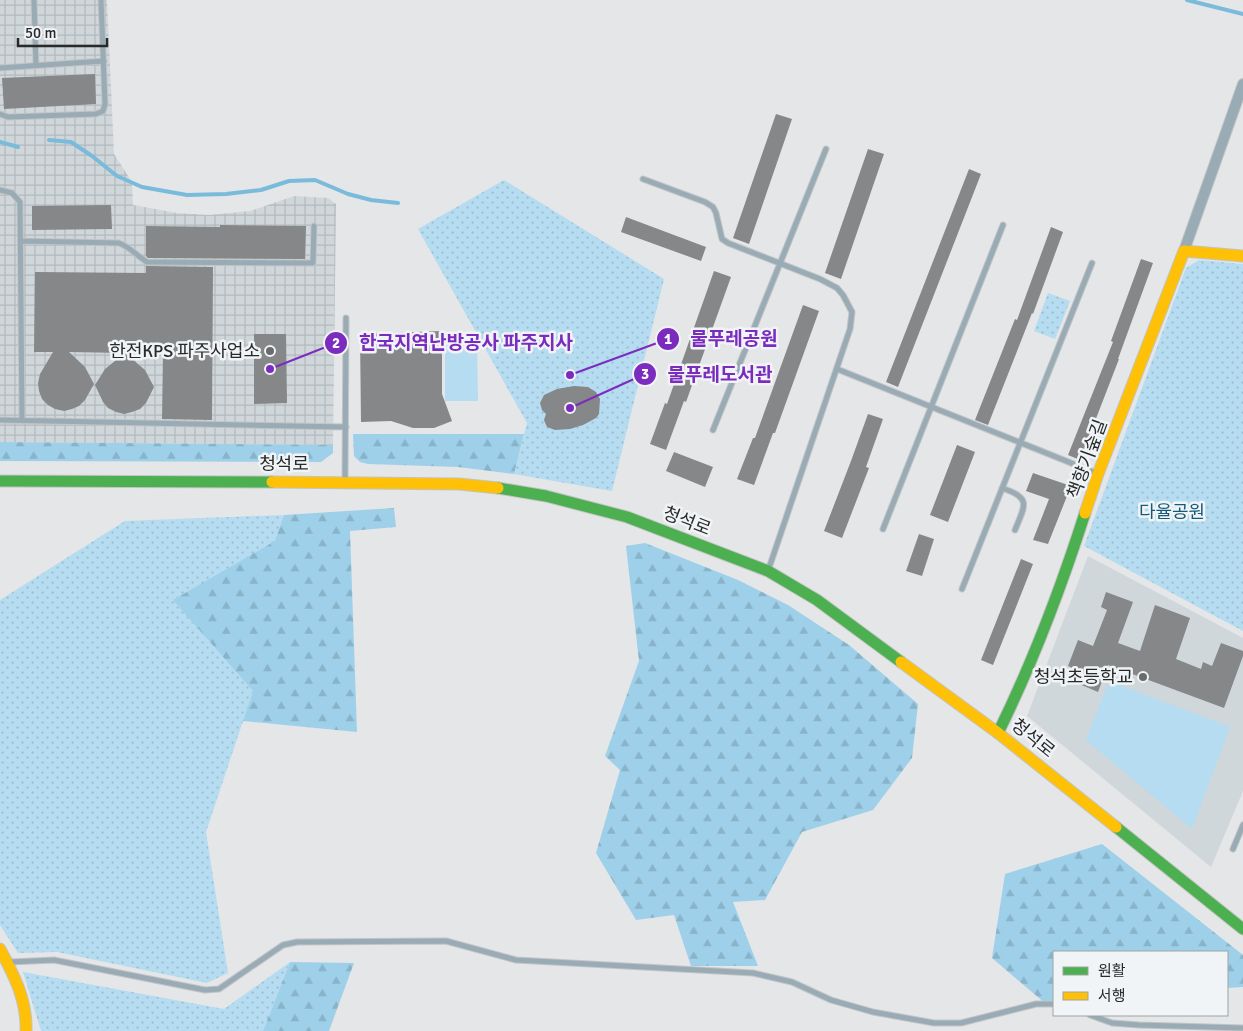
<svg xmlns="http://www.w3.org/2000/svg" width="1243" height="1031" font-family="Signika,'Noto Sans KR',sans-serif">
<style>
.built{fill:#d0d7db}
.industrial{fill:url(#industrial-grid)}
.grass{fill:url(#grass-dots)}
.forest{fill:url(#forest-firs)}
.garden{fill:#b5dcf0}
.lines{fill:none;stroke-linecap:round;stroke-linejoin:round}
.stream{stroke:#7abbdb;stroke-width:4}
.building{fill:#858788}
.lane-casing{stroke:#c3c4c5;stroke-width:7}
.street-casing{stroke:#c3c4c5;stroke-width:12}
.fast-casing{stroke:#c3c4c5;stroke-width:13}
.slow-casing{stroke:#c3c4c5;stroke-width:13}
.lane{stroke:#99abb5;stroke-width:5}
.street{stroke:#99abb5;stroke-width:10}
.fast{stroke:#4caf50;stroke-width:11}
.slow{stroke:#ffc107;stroke-width:11}
.poi-dot{fill:#6a6b6c;stroke:#f0f4f6;stroke-width:2}
.labels{text-anchor:middle;dominant-baseline:central;stroke-width:5;stroke-linejoin:round;paint-order:stroke}
.poi-label{font-size:18px;fill:#28292a;stroke:#f0f4f6;text-anchor:end}
.street-label{font-size:18px;fill:#28292a;stroke:#f0f4f6}
.park-label{font-size:18px;fill:#145b7a;stroke:#f0f4f6}
.leader{fill:none;stroke:#7b2cbf;stroke-width:2}
.callout-dot{fill:#7b2cbf;stroke:#f0f4f6;stroke-width:2}
.mark-label{font-size:15px;text-anchor:middle;font-weight:bold;fill:#fff}
.callout-label{font-size:19px;text-anchor:middle;font-weight:bold;fill:#7b2cbf;stroke:#f0f4f6;stroke-width:5;stroke-linejoin:round;paint-order:stroke}
</style>
<defs>
<pattern id="industrial-grid" width="8" height="8" patternUnits="userSpaceOnUse" patternTransform="scale(1.25)"><rect width="8" height="8" fill="#d0d7db"/><path d="M0 4h8M4 0v8" fill="none" stroke="#b3b9bc"/></pattern>
<pattern id="grass-dots" width="8" height="8" patternUnits="userSpaceOnUse" patternTransform="scale(1.25)"><rect width="8" height="8" fill="#b5dcf0"/><path d="M2 2h.1M6 6h.1" fill="none" stroke="#9cbdce" stroke-width="1.8" stroke-linecap="round"/></pattern>
<pattern id="forest-firs" width="22" height="20" patternUnits="userSpaceOnUse" patternTransform="scale(1.25)"><rect width="22" height="20" fill="#9ed0ea"/><path d="M5 1l3.5 6h-7zM16 11l3.5 6h-7z" fill="#88b3c9"/></pattern>
</defs>
<rect width="100%" height="100%" fill="#e4e6e8"/>
<path class="built" d="M1088,556L1243,638V791L1211,867L1027,716Z"/>
<path class="industrial" d="M0,0H107L114,154L132,182L133,205L177,213L209,215L250,211L294,196L328,198L336,204L333,445L0,442Z"/>
<path class="grass" d="M504,180L664,279L612,491L514,474L527,423L418,229Z
M1199,260L1243,264V631L1084,546L1186,268Z
M1048,293L1070,301L1055,339L1034,331Z
M284,515L276,541L174,600L253,691L206,832L228,973L207,983L57,952L18,953L0,925V600L125,521Z
M290,962L263,1031H41L23,972L224,1009Z"/>
<path class="forest" d="M353,434H524L514,474L458,467L368,464L360,462L354,456Z
M0,442L333,445V453L321,462L0,461Z
M394,508L396,527L350,531L357,732L243,721L253,691L173,600L275,541L284,515Z
M645,543L738,580L788,605L849,645L918,704L912,758L873,810L802,832L765,900L733,902L758,966H691L674,915L636,920L596,853L620,770L605,756L639,661L626,546Z
M1102,844L1243,955V987L1227,988V952H1054V1007L1046,1004L992,958L1005,874Z
M290,962L354,963L329,1031H263Z"/>
<path class="garden" d="M477,344L478,401H445V345Z
M1109,681L1230,727L1192,829L1086,740Z"/>
<g class="lines">
<path class="stream" d="M1187,0L1243,14
M49,140L71,142L92,156L117,176L142,187L187,195L226,194L261,190L289,181L315,180L348,194L371,200L398,203
M0,142L18,147"/>
</g>
<path class="building" d="M95,74L96,104L4,109L2,78Z
M776,114L792,119L749,244L733,238Z
M868,149L884,154L841,279L825,273Z
M969,169L981,174L898,387L886,382Z
M111,205L112,229L32,230V206Z
M626,217L706,247L701,261L621,232Z
M220,225L306,226L305,259L148,258L146,256V226L220,227Z
M1051,227L1063,232L1033,314L1032,313L988,425L975,420L1015,319L1017,320Z
M1141,259L1153,263L1118,359H1119L1080,460L1068,455L1113,342L1111,341Z
M146,266L213,267L212,420L162,419L163,353H125L145,370L154,387L146,403L140,409L132,412L124,414L116,412L108,408L103,402L95,385L105,369L125,353L69,352L85,367L94,384L85,400L79,406L72,409L64,411L55,409L48,405L42,399L39,391L38,383L40,374L53,352H34L35,272L146,273Z
M714,271L731,277L686,402L684,401L666,450L650,444L665,403L667,404Z
M803,305L819,311L775,433H773L754,485L737,479L753,438H755Z
M442,331V394L452,421L434,428H413L391,421L361,422L360,334Z
M254,334H286L287,403L254,404Z
M574,386L588,387L596,392L600,399L599,414L596,418L583,425L570,429L555,430L547,427L544,420L546,414L542,410L540,403L544,395L557,389Z
M868,414L883,419L866,467L869,468L842,538L824,531L851,461Z
M957,445L975,452L948,522L930,515Z
M674,452L713,467L705,487L666,471Z
M1033,473L1071,486L1048,544L1033,540L1049,499L1026,491Z
M919,534L934,539L922,576L906,571Z
M1021,559L1033,564L993,665L981,660Z
M1106,592L1133,602L1118,643L1140,651L1155,605L1190,618L1176,659L1201,669L1203,662L1212,666L1221,643L1243,651V656L1224,708L1108,665L1098,692L1077,683L1081,672L1068,666L1078,640L1093,646L1107,610L1101,607Z"/>
<g class="lines">
<defs>
<path id="lane" d="M34,0L36,65
M0,68L104,61
M0,114L8,117L96,114L103,111L105,104L101,0
M643,179L705,202L713,207L716,213L722,239L728,243L820,279L837,288L843,295L852,312L850,329L768,571
M0,190L12,193L20,202L22,420
M21,241L119,243C130,247 137,256 147,262L313,263L314,226
M837,369L1096,473
M0,420L346,427
M713,430L826,149
M345,481L346,318
M1002,488C1032,498 1025,505 1015,530
M883,529L1003,225
M962,589L1092,263
M1233,849L1243,825
M10,962L54,960L205,990L219,989L283,945L297,942L446,941L516,960L753,973L792,982L831,1000L873,1012L934,1023H961L1036,1004H1054
M1090,1015L1112,1023L1139,1025L1243,1028"/>
<path id="street" d="M1184,251L1243,84"/>
<path id="fast" d="M0,481L272,482
M498,488L546,496L627,517L768,571L817,600L901,662
M998,733C1033,662 1061,588 1085,513
M1116,827L1243,929"/>
<path id="slow" d="M272,482L459,484L498,488
M1085,513L1098,474L1184,251L1243,256
M901,662L998,733L1116,827
M0,949C14,975 27,1000 26,1031"/>
</defs>
<use href="#lane" class="lane-casing"/>
<use href="#street" class="street-casing"/>
<use href="#fast" class="fast-casing"/>
<use href="#slow" class="slow-casing"/>
<use href="#lane" class="lane"/>
<use href="#street" class="street"/>
<use href="#fast" class="fast"/>
<use href="#slow" class="slow"/>
</g>
<g class="poi-dot">
<circle cx="270" cy="351" r="5"/>
<circle cx="1143" cy="677" r="5"/>
</g>
<g class="labels">
<g class="poi-label">
<text x="260" y="351">한전KPS 파주사업소</text>
<text x="1133" y="677">청석초등학교</text>
</g>
<g class="street-label">
<text transform="translate(1087 459) rotate(-70)">책향기숲길</text>
<text x="284" y="464">청석로</text>
<text transform="translate(687 521) rotate(21)">청석로</text>
<text transform="translate(1033 738) rotate(39)">청석로</text>
</g>
<g class="park-label">
<text x="1172" y="512">다율공원</text>
</g>
</g>
<path class="leader" d="M570 375L668 339M270 369L336 343M570 408L645 374"/>
<g class="callout-dot">
<circle cx="570" cy="375" r="5"/>
<circle cx="270" cy="369" r="5"/>
<circle cx="570" cy="408" r="5"/>
<circle cx="668" cy="339" r="12"/>
<circle cx="336" cy="343" r="12"/>
<circle cx="645" cy="374" r="12"/>
</g>
<g class="mark-label">
<text x="668" y="344">1</text>
<text x="336" y="348">2</text>
<text x="645" y="379">3</text>
</g>
<g class="callout-label">
<text x="734" y="345">물푸레공원</text>
<text x="466" y="349">한국지역난방공사 파주지사</text>
<text x="720" y="381">물푸레도서관</text>
</g>
<rect x="1053" y="951" width="175" height="65" fill="#f0f4f6" stroke="#a0a3a4"/>
<rect x="1063" y="967" width="25" height="8" fill="#4caf50" stroke="#a0a3a4"/>
<text x="1098" y="976" font-size="15" fill="#28292a">원활</text>
<rect x="1063" y="992" width="25" height="8" fill="#ffc107" stroke="#a0a3a4"/>
<text x="1098" y="1001" font-size="15" fill="#28292a">서행</text>
<path d="M18 38v8h89v-8" fill="none" stroke="#28292a" stroke-width="2.5"/>
<text x="25" y="38" font-size="15" fill="#28292a" stroke="#f0f4f6" stroke-width="4" paint-order="stroke">50 m</text>
</svg>
